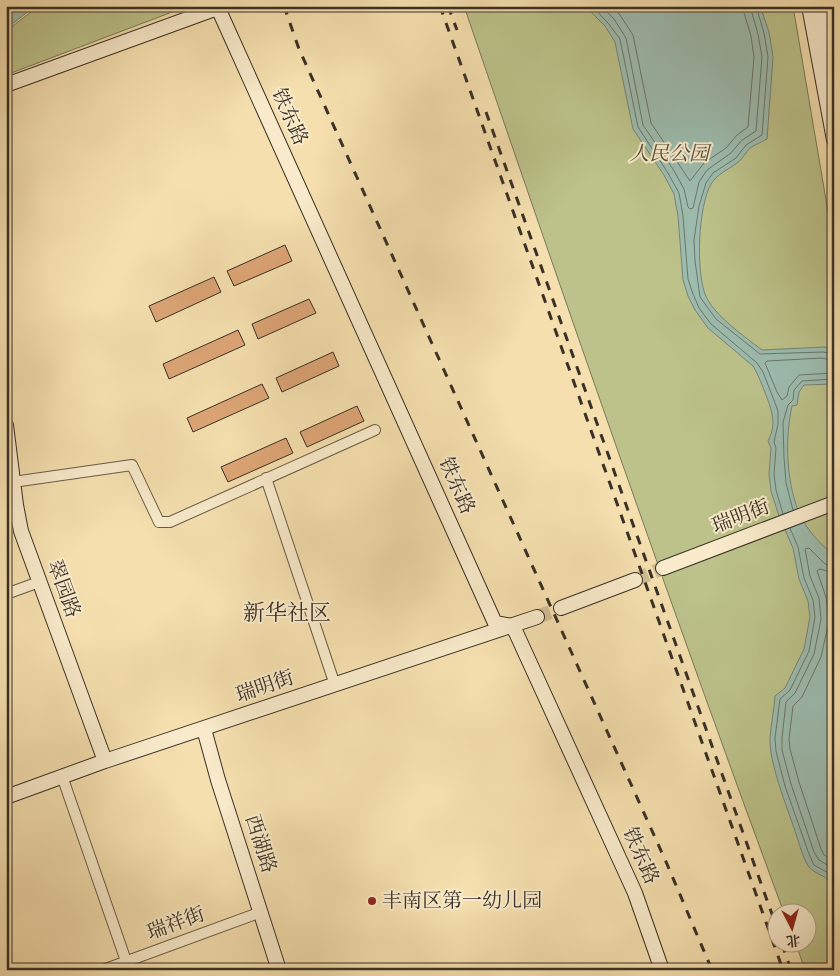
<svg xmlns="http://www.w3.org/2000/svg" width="840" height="976" font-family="'IM FELL English','Noto Serif SC',serif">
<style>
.green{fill:#bcc28a;stroke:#7a7958}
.water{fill:#9dbcaf;stroke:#758478}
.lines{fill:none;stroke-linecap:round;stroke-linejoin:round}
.shore{stroke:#6b766a;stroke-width:1}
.building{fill:#dda576;stroke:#393026}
.secondary-tunnel{stroke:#cfbc93;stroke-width:14;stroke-dasharray:14 7;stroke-linecap:butt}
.street-casing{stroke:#685c48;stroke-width:12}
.secondary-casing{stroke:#393026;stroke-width:16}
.street{stroke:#f8eaca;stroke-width:10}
.secondary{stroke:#f8eaca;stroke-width:14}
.rail{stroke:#393026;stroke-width:3;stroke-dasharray:9 9;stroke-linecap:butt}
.poi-dot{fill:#8f2418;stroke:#f8eaca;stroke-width:2}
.labels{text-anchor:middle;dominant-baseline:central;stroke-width:4;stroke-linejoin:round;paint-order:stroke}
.street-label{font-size:20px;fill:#393026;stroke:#f8eaca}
.park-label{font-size:20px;font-style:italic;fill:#534d3a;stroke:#f8eaca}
.poi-label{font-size:20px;fill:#393026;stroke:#f8eaca;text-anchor:start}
.quarter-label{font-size:22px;fill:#393026;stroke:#f8eaca}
</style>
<rect width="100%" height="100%" fill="#f5dfae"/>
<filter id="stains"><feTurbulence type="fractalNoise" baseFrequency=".004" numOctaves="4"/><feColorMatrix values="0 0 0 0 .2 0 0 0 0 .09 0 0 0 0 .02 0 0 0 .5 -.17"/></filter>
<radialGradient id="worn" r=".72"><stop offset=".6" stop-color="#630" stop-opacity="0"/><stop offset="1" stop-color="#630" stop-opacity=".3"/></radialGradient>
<path class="green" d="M39,6H188L6,75V31Z
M464,6H793L834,247V970H805L796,944H808V914L784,913C673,613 568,310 464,6Z"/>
<path class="water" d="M6,6H35L6,29Z
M585,6H760L769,32L773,57L767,139C761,142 755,145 750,148C745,153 743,159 737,163C728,170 717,174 711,184C698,207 696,270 705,294C712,314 745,337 762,350L824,347L834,350V384L804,385L799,392L797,405L792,406C785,438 786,479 798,510C805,529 820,543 834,556V885C828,876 816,875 809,867C802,857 799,842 795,831C787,807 769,763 770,738C771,724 774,710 775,696L785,688L804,649L810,617L808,601L799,579L793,548L779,516L771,491L769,474L771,448L768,441C777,424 772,411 766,395C762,385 759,376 753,366L708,328L695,310L688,296L683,280L678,216L674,194L664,175L633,129L615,42L605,26Z"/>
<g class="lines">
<path class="shore" d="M592,6L608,23L620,39L638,127L668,173L679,193L683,216L688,279L693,294L699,308L711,324L757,363L763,372L775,403L778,411V424L774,442L776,448L774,474L776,490L783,514
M601,6L614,19L626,38L643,125L673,169L684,189L688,207L690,209L693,208L699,182L707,170L731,153L742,140L756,131L762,57L758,34L750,6
M611,6L620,15L633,35L651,123L690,181L704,163L726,148L737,135L748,127L754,57L751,36L742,6
M756,6L764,33L768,57L762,135L746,145L736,158L713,173L706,183L699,206L694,240L695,261L700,297L716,319L760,354L823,352L834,354
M834,361L822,358L767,361L765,363L777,392L782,400L787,396L789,387L799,375L834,373
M793,510L786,483L784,458L783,422L788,405L793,400L794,390L802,381L834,379
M790,528L798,547L804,578L813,600L815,617L809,651L790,690L780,699L775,738L776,751L785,786L809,854L814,865L834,876
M834,566L825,564L809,548L805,549L810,576L819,598L821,619L814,654L795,693L786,702L782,738V750L791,784L814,852L819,860L834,869
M834,573L820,569L817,571L826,597L829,621L821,657L802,697L793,706L789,739L790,749L799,782L821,849L824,855L834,860"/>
</g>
<path class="building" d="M285,245L292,261L234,286L227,271Z
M214,277L221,292L156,322L149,306Z
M309,299L316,313L258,339L252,324Z
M238,330L245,345L169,379L163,364Z
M333,352L339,366L282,392L276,378Z
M262,384L269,398L193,432L187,418Z
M357,406L364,421L307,447L300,432Z
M286,438L293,453L228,482L221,467Z"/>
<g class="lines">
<path class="secondary-tunnel" d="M635,580L663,568
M537,617L561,608"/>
<defs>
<path id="street" d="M266,478L335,685
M13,482L132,465L159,522H170L375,430
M6,594L39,582
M62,776L126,961
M103,970L261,912"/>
<path id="secondary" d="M809,6L834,140
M823,6L834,73
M218,8L495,623L513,626L635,893L662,970
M6,85L223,6
M6,425L16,505L21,531L105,761
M663,568L834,503
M561,608L635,580
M204,729L218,780L279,970
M6,797L105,761L537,617"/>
</defs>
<use href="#street" class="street-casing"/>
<use href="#secondary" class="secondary-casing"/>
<use href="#street" class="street"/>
<use href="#secondary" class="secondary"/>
<path class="rail" d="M284,6L299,49L667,864L712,970
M440,6L783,970
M448,6L457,30
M486,112L778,931
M782,944L791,970"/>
</g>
<circle class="poi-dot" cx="372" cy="901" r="5"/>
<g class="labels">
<g class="street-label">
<text transform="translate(289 117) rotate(66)">铁东路</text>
<text transform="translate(456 486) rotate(66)">铁东路</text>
<text transform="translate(741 517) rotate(-21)">瑞明街</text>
<text transform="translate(63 589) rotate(70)">翠园路</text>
<text transform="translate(265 687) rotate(-19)">瑞明街</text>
<text transform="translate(260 844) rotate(72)">西湖路</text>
<text transform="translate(640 856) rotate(66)">铁东路</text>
<text transform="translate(176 924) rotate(-20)">瑞祥街</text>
</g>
<g class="park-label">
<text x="669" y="154">人民公园</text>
</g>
<g class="poi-label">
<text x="382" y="901">丰南区第一幼儿园</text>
</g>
<g class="quarter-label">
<text x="287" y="614">新华社区</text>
</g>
</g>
<rect width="840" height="976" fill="none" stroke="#f5dfae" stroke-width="25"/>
<rect x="8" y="8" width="825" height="961" fill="none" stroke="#393026" stroke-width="2.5"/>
<rect x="12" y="12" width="815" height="951" fill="none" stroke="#393026"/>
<g transform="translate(792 928) rotate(174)"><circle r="24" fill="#f8eaca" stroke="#aca088"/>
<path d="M0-4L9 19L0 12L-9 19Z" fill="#8f2418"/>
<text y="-8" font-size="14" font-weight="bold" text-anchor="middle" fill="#393026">北</text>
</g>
<rect width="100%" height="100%" filter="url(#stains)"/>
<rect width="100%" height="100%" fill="url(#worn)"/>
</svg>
